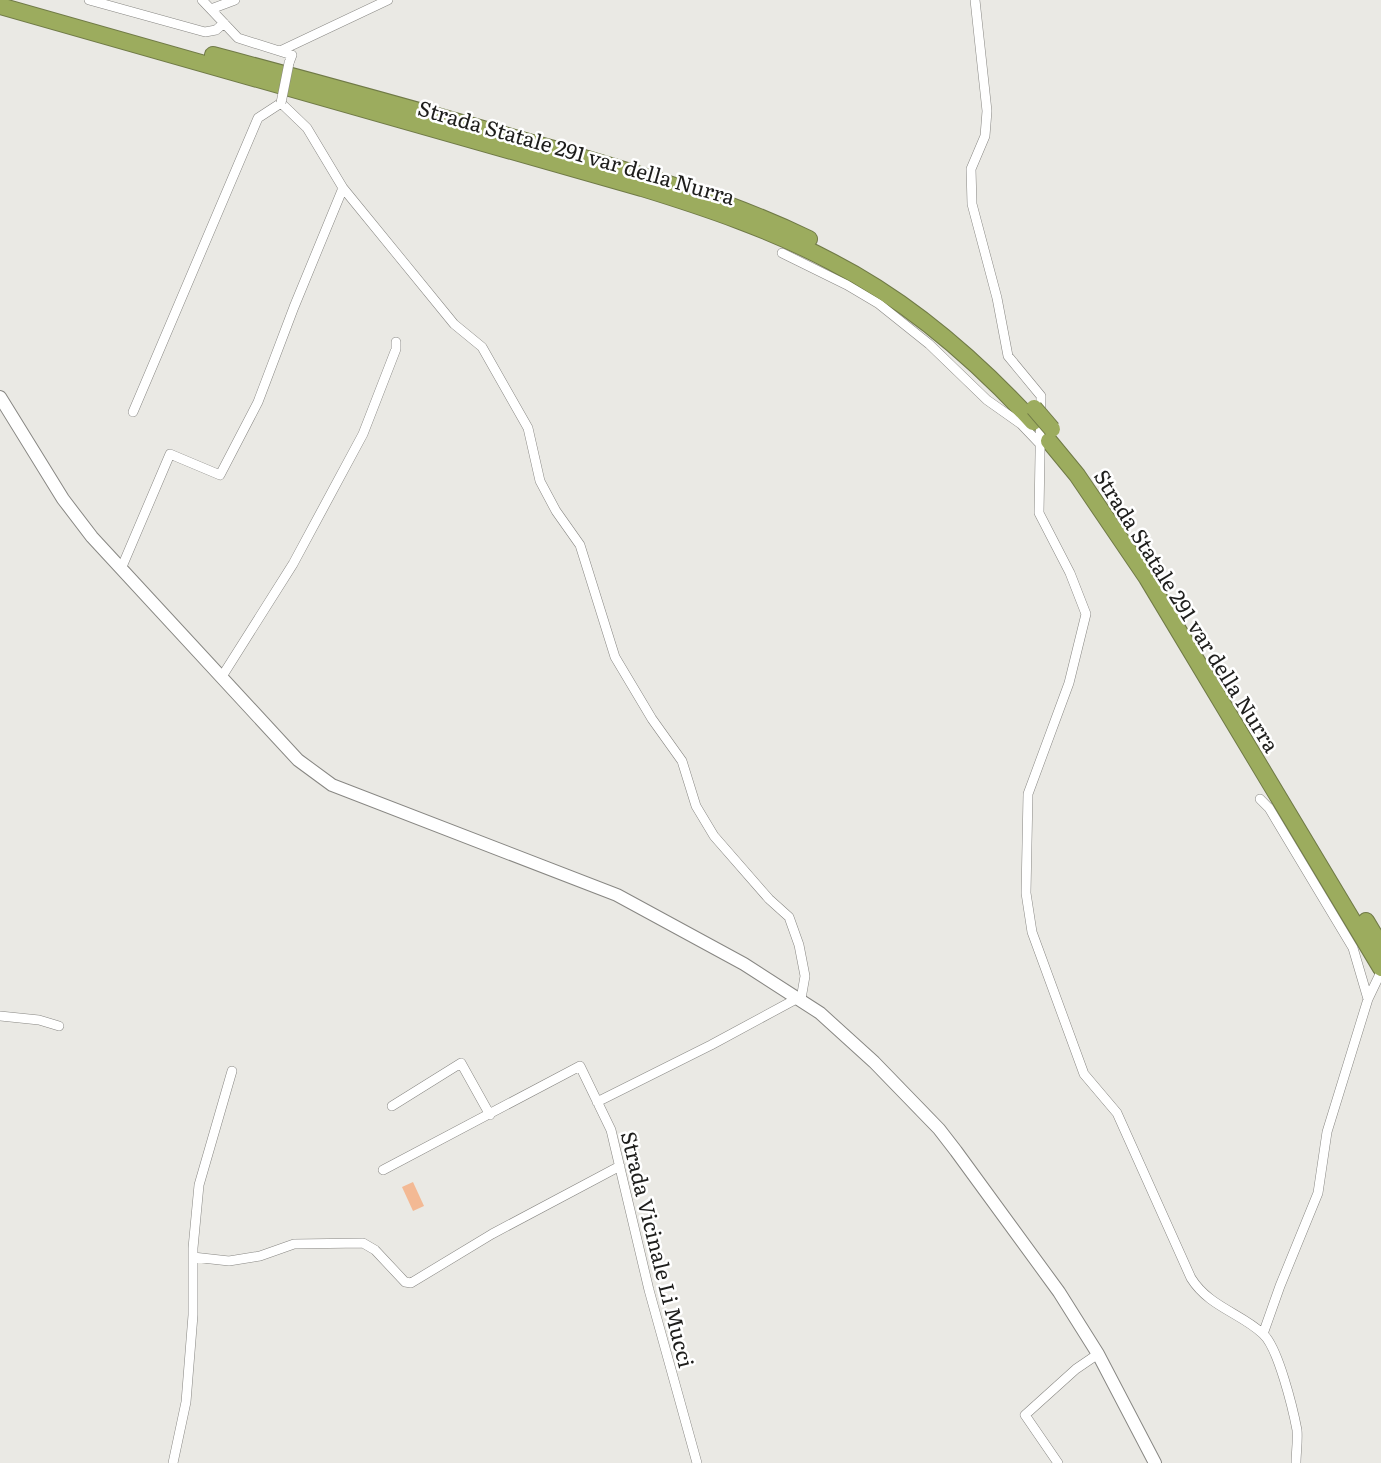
<svg xmlns="http://www.w3.org/2000/svg" width="1381" height="1463" font-family="Literata,serif">
<style>
.green{fill:#f3b994}
.lines{fill:none;stroke-linecap:round;stroke-linejoin:round}
.street-casing{stroke:#888783;stroke-width:10}
.secondary-casing{stroke:#888783;stroke-width:14}
.highway-casing{stroke:#707a47;stroke-width:18}
.street{stroke:#fff;stroke-width:9}
.secondary{stroke:#fff;stroke-width:12}
.highway{stroke:#9cac5e;stroke-width:16}
.street-bridge-casing{stroke:#888783;stroke-width:10;stroke-linecap:butt}
.highway-bridge-casing{stroke:#707a47;stroke-width:18;stroke-linecap:butt}
.street-bridge{stroke:#fff;stroke-width:9}
.highway-bridge{stroke:#9cac5e;stroke-width:16}
.labels{text-anchor:middle;dominant-baseline:central;stroke-width:5;stroke-linejoin:round;paint-order:stroke}
.street-label{font-size:21px;fill:#1e1e1c;stroke:#fff}
</style>
<rect width="100%" height="100%" fill="#eae9e4"/>
<path class="green" d="M413,1182L424,1206L413,1211L402,1187Z"/>
<g class="lines">
<defs>
<path id="street" d="M89,0L205,32L216,30L224,23
M202,0L238,38L292,55L289,63
M975,0L987,111L985,136L971,169L972,204L997,298L1008,356L1041,396L1039,513L1070,573L1086,614L1069,683L1028,794L1026,893L1032,932L1084,1074L1117,1113L1191,1278C1209,1307 1241,1313 1263,1334C1278,1347 1293,1409 1297,1430C1298,1441 1296,1453 1296,1463
M211,9L235,0
M280,51L388,0
M782,253L847,285L879,304L929,344L987,400L1021,424L1040,444
M133,412L258,118L281,103L307,128L343,188L454,324L482,347L528,428L540,481L556,511L580,545L615,657L652,719L682,761L696,806L714,836L769,899L789,917L799,945L805,976L801,999
M121,569L170,454L220,475L258,402L294,307L343,188
M221,678L293,564L363,434L396,349V342
M1260,799L1269,808L1353,948L1368,999
M0,1016L39,1020L59,1026
M597,1102L711,1045L798,998
M392,1106L461,1063L490,1115
M383,1170L580,1066L611,1130L649,1290L697,1463
M193,1257L229,1261L260,1256L294,1244L363,1243L375,1250L405,1282L411,1283L492,1234L620,1166
M1263,1334L1280,1286L1318,1193L1327,1132L1368,999L1381,972
M173,1463L186,1402L193,1315V1248L199,1185L232,1071
M1058,1463L1025,1415L1076,1369L1098,1354"/>
<path id="secondary" d="M0,397L63,499L92,537L298,760L332,785L617,895L744,964L820,1013L874,1062L939,1129L956,1151L1059,1292L1098,1354L1155,1463"/>
<path id="highway" d="M0,6L642,188C707,208 772,230 832,262C908,301 975,359 1033,422
M213,55C326,85 438,116 550,148C638,174 726,199 809,239
M1049,441L1077,475L1147,578L1381,968
M1366,921L1381,946"/>
</defs>
<use href="#street" class="street-casing"/>
<use href="#secondary" class="secondary-casing"/>
<use href="#highway" class="highway-casing"/>
<use href="#street" class="street"/>
<use href="#secondary" class="secondary"/>
<use href="#highway" class="highway"/>
<defs>
<path id="street-bridge" d="M281,103L289,63"/>
<path id="highway-bridge" d="M1034,408L1052,429"/>
</defs>
<use href="#street-bridge" class="street-bridge-casing"/>
<use href="#highway-bridge" class="highway-bridge-casing"/>
<use href="#street-bridge" class="street-bridge"/>
<use href="#highway-bridge" class="highway-bridge"/>
</g>
<g class="labels">
<g class="street-label">
<text transform="translate(577 151) rotate(16)">Strada Statale 291 var della Nurra</text>
<text transform="translate(1188 610) rotate(58)">Strada Statale 291 var della Nurra</text>
<text transform="translate(659 1249) rotate(76)">Strada Vicinale Li Mucci</text>
</g>
</g>
</svg>
